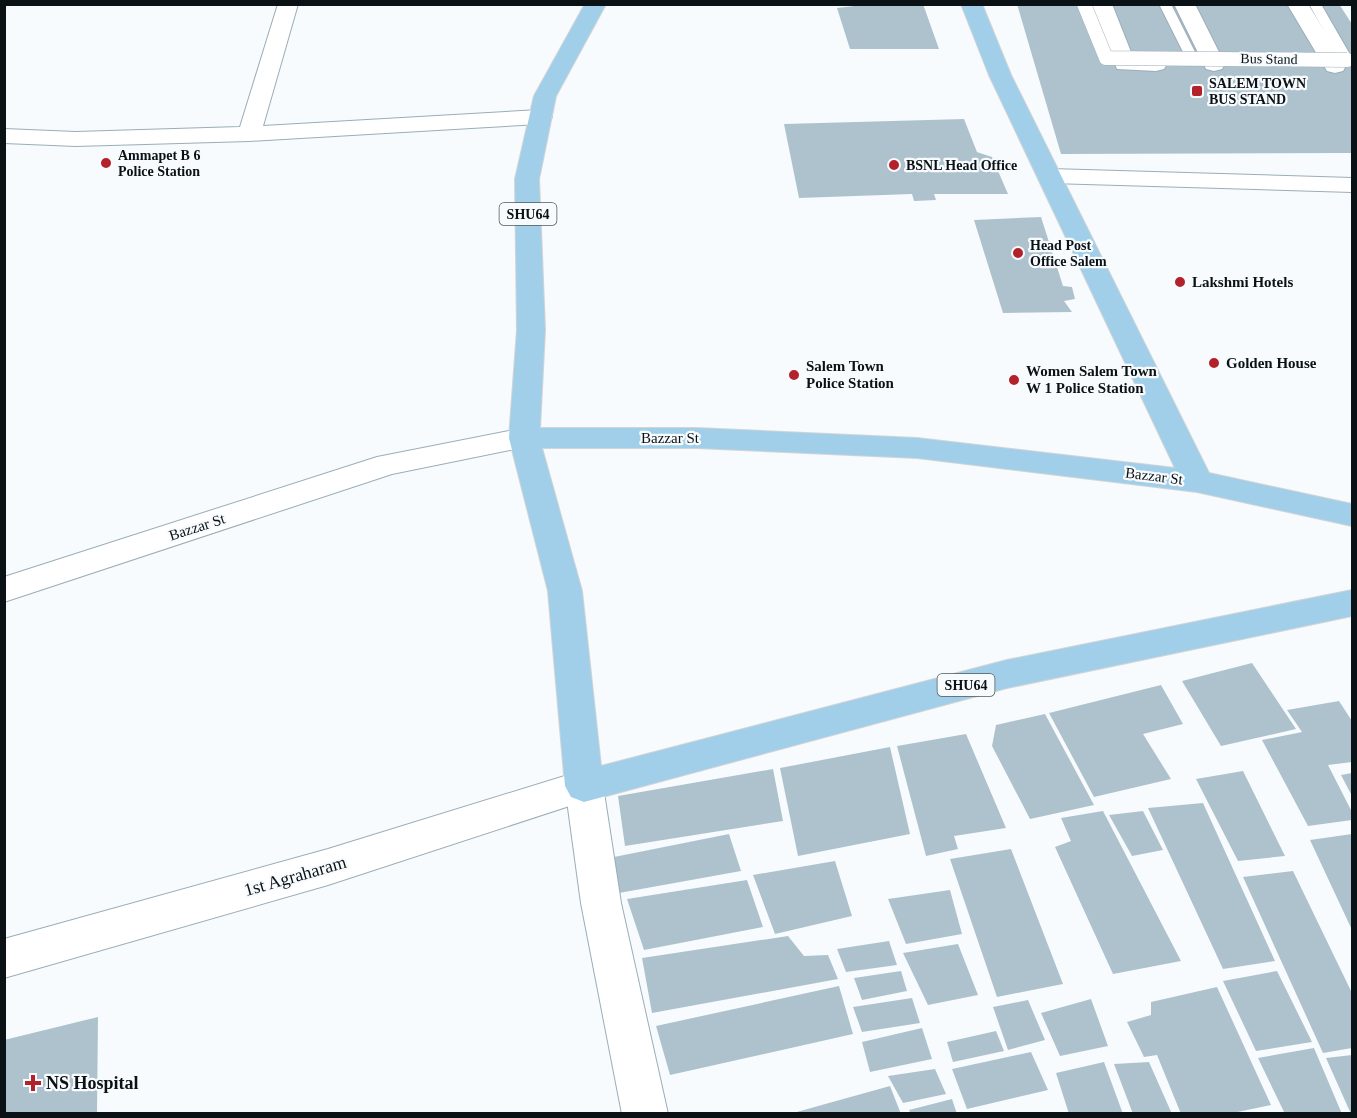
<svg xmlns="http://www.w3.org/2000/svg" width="1357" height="1118" font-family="'Times New Roman',serif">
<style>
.building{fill:#aec2cd}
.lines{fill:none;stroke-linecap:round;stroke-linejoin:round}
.lane-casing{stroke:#9aadb9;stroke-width:2}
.street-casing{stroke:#9aadb9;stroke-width:2}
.secondary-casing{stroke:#9aadb9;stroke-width:2}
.primary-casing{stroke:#d3d4d5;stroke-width:2}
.lane{fill:#fff;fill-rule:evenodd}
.street{fill:#fff;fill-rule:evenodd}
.secondary{fill:#fff;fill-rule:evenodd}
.primary{fill:#a1cfe9;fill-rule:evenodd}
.lane-bridge-casing{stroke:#9aadb9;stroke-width:15;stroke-linecap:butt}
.lane-bridge{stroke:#fff;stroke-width:14}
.poi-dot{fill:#b3222a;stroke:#f7fbfd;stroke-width:2}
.labels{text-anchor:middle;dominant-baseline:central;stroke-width:4.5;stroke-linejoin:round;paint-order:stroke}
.far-street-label{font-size:14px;fill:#0b1216;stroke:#f7fbfd}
.far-poi-label{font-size:14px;font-weight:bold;fill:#0b1216;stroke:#f7fbfd;text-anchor:start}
.shield{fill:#f7fbfd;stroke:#52585b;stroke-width:1.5}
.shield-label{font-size:14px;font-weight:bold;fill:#0b1216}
.poi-label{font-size:15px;font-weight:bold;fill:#0b1216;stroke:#f7fbfd;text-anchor:start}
.street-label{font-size:15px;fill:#0b1216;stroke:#f7fbfd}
.near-street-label{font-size:18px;fill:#0b1216;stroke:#f7fbfd}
.near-poi-label{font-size:18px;font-weight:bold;fill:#0b1216;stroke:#f7fbfd;text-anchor:start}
</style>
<rect width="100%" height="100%" fill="#f7fbfd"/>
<path class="building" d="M872,4H923L939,49H850L837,8Z
M1017,4H1339L1352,24V153L1061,154Z
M964,119L977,152L992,157L1008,194H934L936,200L914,201L912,194L799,198L784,124Z
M1041,217L1063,286L1072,287L1075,299L1064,301L1072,312L1003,313L974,220Z
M1252,663L1296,729L1221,746L1182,681Z
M1161,685L1183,724L1143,734L1171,779L1094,797L1049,713Z
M1339,701L1352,721V762L1328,765L1352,812V820L1308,826L1262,740L1302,732L1287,710Z
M1045,714L1094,805L1030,819L992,746L996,725Z
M966,734L1006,828L954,836L958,849L926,856L897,746Z
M890,747L910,834L798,856L780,768Z
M773,769L783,821L625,846L618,796Z
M1243,771L1285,856L1238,861L1196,779Z
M1352,773V796L1341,775Z
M1203,803L1275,961L1223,969L1148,808Z
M1103,811L1181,961L1113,974L1055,847L1071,841L1061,818Z
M1143,811L1163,850L1132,856L1109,815Z
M729,834L741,871L619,893L609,858Z
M1352,834V930L1310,840Z
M1011,849L1063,984L997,997L950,859Z
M835,861L852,916L775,934L753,875Z
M1293,871L1352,993V1048L1323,1053L1243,877Z
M747,880L763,927L644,950L627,899Z
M950,890L962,934L906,944L888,899Z
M788,936L804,956L828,955L838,979L652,1013L642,958Z
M889,941L897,965L846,972L837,949Z
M958,944L978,995L928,1005L903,953Z
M901,971L907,991L862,1000L854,978Z
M1277,971L1312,1042L1256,1051L1223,981Z
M839,986L853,1034L670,1075L656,1026Z
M1217,987L1271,1105L1228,1114H1181L1157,1055L1144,1057L1127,1022L1151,1015V1002Z
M912,998L920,1023L862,1032L853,1007Z
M1091,999L1108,1046L1060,1056L1041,1013Z
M1028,1000L1045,1040L1008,1050L993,1007Z
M98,1017L97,1114H4V1040Z
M922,1028L932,1059L870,1072L862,1042Z
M996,1031L1004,1051L953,1062L947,1042Z
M1314,1048L1342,1114H1285L1258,1058Z
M1031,1052L1048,1090L967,1109L952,1069Z
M1352,1055V1114H1351L1326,1058Z
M1104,1062L1123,1114H1069L1056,1073Z
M1149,1062L1172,1114H1133L1114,1064Z
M935,1069L946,1094L903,1103L888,1076Z
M890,1086L901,1114H793V1113Z
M952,1099L957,1114H911L909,1110Z"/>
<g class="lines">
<defs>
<path id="lane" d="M1159,4H1171L1198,58L1197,61H1187L1186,58Z
M1309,4H1321L1352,58V63H1342Z"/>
<path id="street" d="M278,4H298L263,126L540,110L548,112L552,117L548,122L540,124L249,141L76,146L4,143V129L76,132L240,127Z
M1091,4H1112L1133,57L1164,59L1167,64L1164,69L1156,71L1117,69Z
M1174,4H1195L1225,64L1222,69L1214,71L1206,69Z
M1287,4H1308L1346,66L1343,71L1335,73L1327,71Z
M1051,169L1352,178V192L1051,183L1042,181L1039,176L1042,171Z
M584,770L597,775L603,786L621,903L668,1114H622L581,903L565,786L571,775Z"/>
<path id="secondary" d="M524,428L535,431L539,438L535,445L392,474L4,602V577L377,457Z
M584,770L597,775L603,786L597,797L328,885L4,978V939L328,849Z"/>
<path id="primary" d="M585,4H606L556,96L539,179L545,330L540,428H696L917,438L1175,468L989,75L961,4H982L1011,75L1209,473L1352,504V526L1197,492L917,458L696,448H542L582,591L601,766L1007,660L1352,590V616L1007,688L584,802L571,797L565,786L548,591L509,438L517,330L515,179L534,96Z"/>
</defs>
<use href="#lane" class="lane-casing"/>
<use href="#street" class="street-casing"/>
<use href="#secondary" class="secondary-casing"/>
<use href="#primary" class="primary-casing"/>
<use href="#lane" class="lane"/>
<use href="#street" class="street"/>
<use href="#secondary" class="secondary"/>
<use href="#primary" class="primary"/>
<defs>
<path id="lane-bridge" d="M1084,4L1106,58L1347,60"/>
</defs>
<use href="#lane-bridge" class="lane-bridge-casing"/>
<use href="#lane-bridge" class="lane-bridge"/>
</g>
<g class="poi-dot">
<rect x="1191" y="85" width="12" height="12" rx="3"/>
<circle cx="106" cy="163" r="6"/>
<circle cx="894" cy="165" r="6"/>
<circle cx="1018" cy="253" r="6"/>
<circle cx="1180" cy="282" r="6"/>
<circle cx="1214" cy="363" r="6"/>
<circle cx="794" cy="375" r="6"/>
<circle cx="1014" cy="380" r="6"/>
<path d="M30 1074h6v6h6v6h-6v6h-6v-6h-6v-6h6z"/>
</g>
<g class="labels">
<g class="far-street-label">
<text transform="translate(1269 59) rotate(1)">Bus Stand</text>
</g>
<g class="far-poi-label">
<text x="1209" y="83">SALEM TOWN<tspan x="1209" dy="16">BUS STAND</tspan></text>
<text x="118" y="155">Ammapet B 6<tspan x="118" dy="16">Police Station</tspan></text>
<text x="906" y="165">BSNL Head Office</text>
<text x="1030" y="245">Head Post<tspan x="1030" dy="16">Office Salem</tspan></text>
</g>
<g class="shield">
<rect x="499.5" y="203" width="57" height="22" rx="4.5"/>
<rect x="937.5" y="674" width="57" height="22" rx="4.5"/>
</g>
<g class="shield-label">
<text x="528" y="214">SHU64</text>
<text x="966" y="685">SHU64</text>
</g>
<g class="poi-label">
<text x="1192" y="282">Lakshmi Hotels</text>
<text x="1226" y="363">Golden House</text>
<text x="806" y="366">Salem Town<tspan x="806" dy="17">Police Station</tspan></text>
<text x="1026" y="371">Women Salem Town<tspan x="1026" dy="17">W 1 Police Station</tspan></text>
</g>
<g class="street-label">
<text x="670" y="438">Bazzar St</text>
<text transform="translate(1154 476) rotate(7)">Bazzar St</text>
<text transform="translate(197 527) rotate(-18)">Bazzar St</text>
</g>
<g class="near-street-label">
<text transform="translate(295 876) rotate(-16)">1st Agraharam</text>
</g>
<g class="near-poi-label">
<text x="46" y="1083">NS Hospital</text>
</g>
</g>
<rect width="1357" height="1118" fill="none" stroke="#0b1216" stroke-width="12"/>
</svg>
